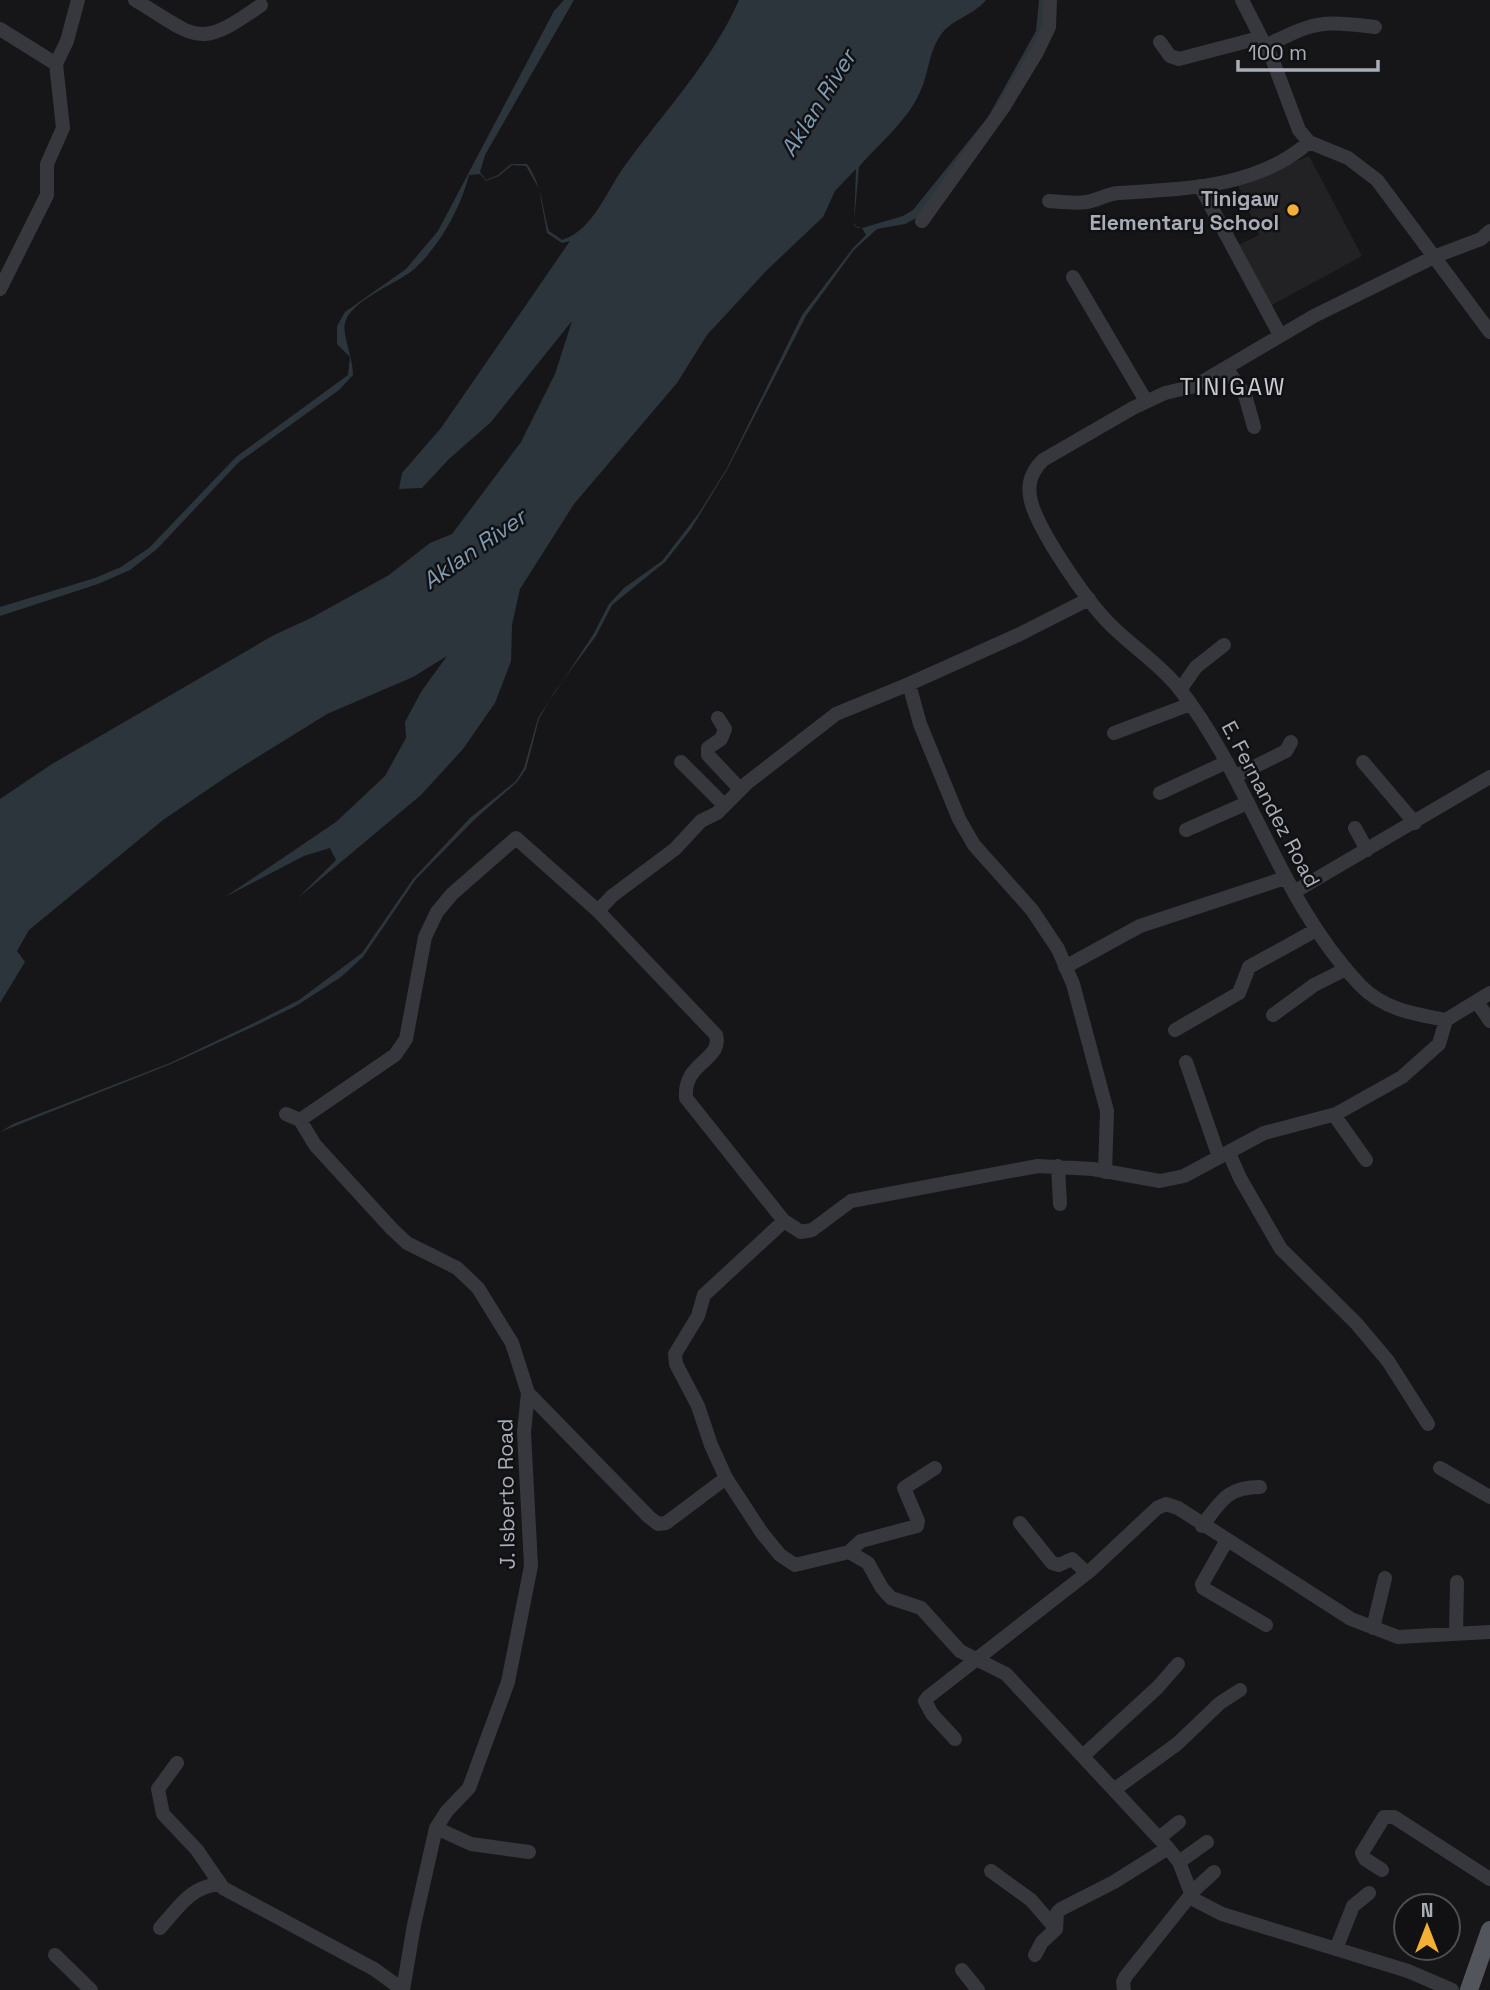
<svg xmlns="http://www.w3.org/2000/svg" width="1490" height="1990" font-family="'Space Grotesk',sans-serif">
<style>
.built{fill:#222225}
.water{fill:#2c353c}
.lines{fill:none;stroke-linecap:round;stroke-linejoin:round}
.minor{stroke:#37383d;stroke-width:14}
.major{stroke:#53555c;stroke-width:18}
.poi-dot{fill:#f2b134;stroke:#111113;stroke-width:2.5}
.labels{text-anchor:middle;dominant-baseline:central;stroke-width:5;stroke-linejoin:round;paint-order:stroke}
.poi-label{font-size:21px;font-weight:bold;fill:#a8adb8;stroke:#111113;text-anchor:end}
.street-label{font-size:21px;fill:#a8adb8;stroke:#111113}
.water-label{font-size:23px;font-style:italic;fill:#7f9bb3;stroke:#111113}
.quarter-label{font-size:24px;letter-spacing:2px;fill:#c9ccd4;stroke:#111113}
</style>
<rect width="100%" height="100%" fill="#161618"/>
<path class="built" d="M1309,156L1362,256L1268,307L1234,247L1259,235L1238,185Z"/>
<path class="water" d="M564,0H574L485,155L480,172L486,180L498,175L511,164H527C542,185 542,207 549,231L562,240C594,230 607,189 626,164C665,111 712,61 739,0H986C973,16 951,19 940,36C928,54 929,73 920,92C907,122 879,143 859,167L854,223L857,228H862L903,216L913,210L988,117L1036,31L1039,0H1046L1041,40L922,215L905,224L877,229L854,250L806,316L728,468L691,529L665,562L612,605L596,636L555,691L539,719L526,769L517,782L475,819L416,879L363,957L341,977L296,1006L248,1029L171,1064L0,1132L13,1124L170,1063L254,1023L299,1000L362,953L413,879L470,818L516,781L524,768L538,718L593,635L609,604L624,588L662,561L699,513L727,468L802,315L853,248L866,235L862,228L854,226L856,169L835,191L823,217L766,271L707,335L677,383L574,504L520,589L512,625L511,661L495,703L463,749L421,795L298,898L336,860L330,848L304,856L225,897L336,822L385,776L406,738L405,722L421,692L447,656L413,677L327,714L232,773L163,820L29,930L17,951L25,962L0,1003V799L52,764L274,635L311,618L389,575L430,543L452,534L521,442L555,374L572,321L491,422L449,459L422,488L399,489L402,473L441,428L570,241L562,243L547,233L539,189L526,166L512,165L499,176L486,181L480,174L469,175C461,208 438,249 412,271C395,284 350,301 345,323C342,335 353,357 353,375L339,390L239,462L157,549L130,570L98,584L0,616V607L95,578L121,567L149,548L236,457L348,375L350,357L337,344V326L345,312L406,269L438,231L554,11Z"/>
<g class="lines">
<path class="minor" d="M135,0C197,37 197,51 261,5
M1242,0L1273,61L1299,130L1309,142L1348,158L1377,180L1490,332
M0,29L56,64
M1160,42L1170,56L1179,59L1259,38
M1263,47C1315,22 1317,20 1375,27
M1200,186L1280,335
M1049,201C1061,202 1075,204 1087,202C1098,200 1107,194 1118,193C1183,189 1258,188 1309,142
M922,221L1003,108L1037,52L1049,27L1050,0
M1490,231L1481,239L1436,256L1314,316L1195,386L1165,393L1133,408L1043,460C1029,474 1026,488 1033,508C1045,540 1090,607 1116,630C1137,650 1159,664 1178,687C1251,779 1278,899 1360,985C1383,1009 1413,1014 1446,1020L1490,993
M1073,277L1146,401
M0,289L47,195V164L63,128L56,64L67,41L78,0
M1226,368L1245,395L1254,427
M909,684L1018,635L1089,599
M1180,690L1196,667L1224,645
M718,718L725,729L721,739L708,748V755L740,789
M1114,733L1188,705
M681,762L724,805
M1363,762L1415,823
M1236,776L1286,751L1291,742
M1160,793L1227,762
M1355,828L1367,850
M1186,830L1247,803
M1294,892L1490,777
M598,911L612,896L675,849L701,821L717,813L747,783L836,714L909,684L920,724L959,819L974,845L1032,910L1058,949L1073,984L1107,1111L1105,1172
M1065,967L1140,926L1285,878
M1477,1002L1490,1021
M1273,1015L1314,985L1346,969
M1175,1030L1239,993L1249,967L1316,930
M1186,1062L1219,1157
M286,1114L300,1120L315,1145L392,1229L407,1243L457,1268L478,1288L512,1343L528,1393L649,1517L658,1524L666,1523L726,1478
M1334,1115L1366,1160
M300,1120L395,1055L406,1039L425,937L437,912L452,894L516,838L598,911L716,1035C723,1061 683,1061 686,1098L784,1221L801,1232L812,1230L851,1201L1038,1166L1093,1169L1160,1181L1184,1176L1264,1133L1336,1114L1402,1077L1439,1044L1446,1020
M1229,1153L1240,1178L1281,1249L1356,1323L1388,1361L1428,1424
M1058,1166L1060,1204
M784,1221L704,1295L698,1316L675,1354L676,1364L698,1406L711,1445L726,1478L762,1533L780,1555L795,1565L849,1552L868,1563L882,1588L891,1598L921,1608L960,1651L1006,1674L1168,1848L1179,1862L1191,1893L1189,1897L1222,1914L1408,1971L1452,1990
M1440,1468L1490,1497
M1020,1523L1052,1563L1059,1565L1072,1559L1087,1573
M1202,1526C1221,1501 1227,1487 1260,1487
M1227,1540L1202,1584L1203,1588L1266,1625
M849,1552L861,1541L917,1526L918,1521L904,1488L935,1468
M1373,1628L1385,1578
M1456,1634L1457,1582
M955,1739L932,1714L925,1701L928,1697L1091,1570L1157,1508L1166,1504L1178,1508L1351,1619L1398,1637L1490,1632
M1084,1755L1158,1687L1178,1664
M177,1763L158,1789L163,1814L197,1850L223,1888L374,1969L403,1990
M1115,1789L1177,1744L1220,1703L1240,1690
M436,1828L471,1844L529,1852
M1159,1838L1179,1822
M1179,1862L1207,1842
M1382,1870L1365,1859L1362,1853L1384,1817H1394L1490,1879
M991,1871L1031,1900L1056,1929
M1191,1893L1214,1872
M160,1928C179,1907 190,1887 219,1884
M1336,1949L1353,1906L1369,1893
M55,1955L91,1990
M1035,1955L1042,1942L1056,1929L1057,1913L1061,1909L1114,1882L1168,1848
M962,1970L978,1990
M403,1990L414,1925L436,1828L447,1811L469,1788L508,1682L531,1566L524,1432L528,1393
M1124,1990L1123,1982L1126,1976L1189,1897"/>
<path class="major" d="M1469,1990L1490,1930"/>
</g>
<circle class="poi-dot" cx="1293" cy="210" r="7"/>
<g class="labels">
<g class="poi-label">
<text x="1279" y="198">Tinigaw<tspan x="1279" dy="24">Elementary School</tspan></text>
</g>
<g class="street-label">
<text transform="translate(1271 804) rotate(62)">E. Fernandez Road</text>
<text transform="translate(506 1494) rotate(-91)">J. Isberto Road</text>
</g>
<g class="water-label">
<text transform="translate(818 103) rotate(-58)">Aklan River</text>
<text transform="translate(474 549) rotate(-35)">Aklan River</text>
</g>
<g class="quarter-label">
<text x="1233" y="386">TINIGAW</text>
</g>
</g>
<g transform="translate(1427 1927)"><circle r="33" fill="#111113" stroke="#4d4f55" stroke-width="2"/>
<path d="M0-5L12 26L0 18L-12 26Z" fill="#f2b134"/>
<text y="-10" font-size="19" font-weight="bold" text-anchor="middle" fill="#a8adb8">N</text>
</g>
<path d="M1238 60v10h140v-10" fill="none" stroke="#a8adb8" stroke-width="3.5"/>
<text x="1248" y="60" font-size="21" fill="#a8adb8" stroke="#111113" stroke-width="5" paint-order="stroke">100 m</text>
</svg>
